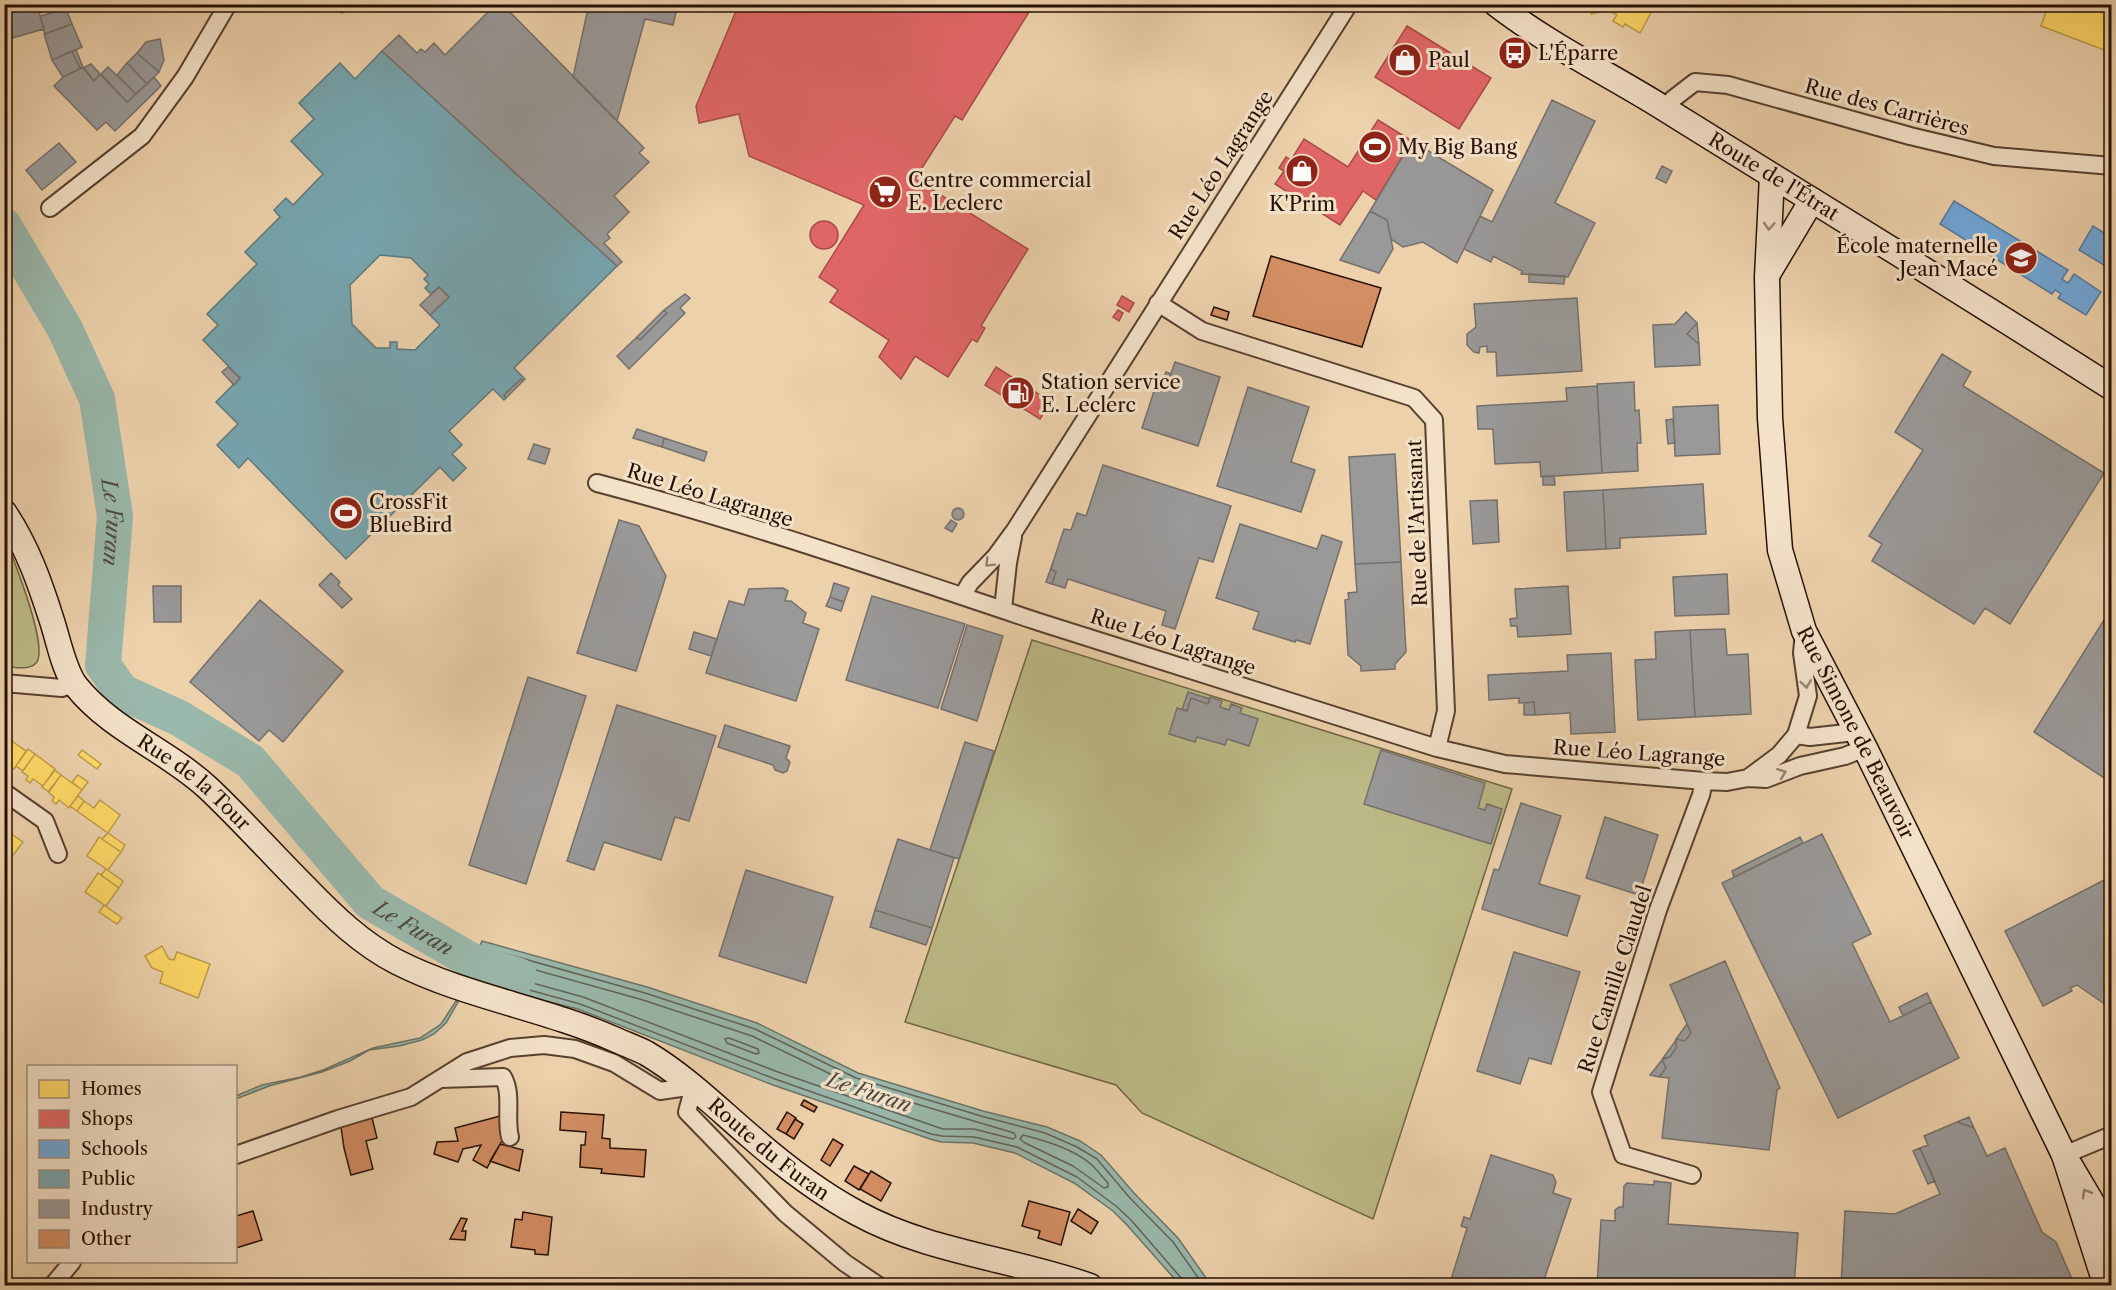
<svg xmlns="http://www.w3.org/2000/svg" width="2116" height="1290" font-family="'Libre Caslon Text',serif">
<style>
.green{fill:#bcba86;stroke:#716546;stroke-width:1.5}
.water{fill:#99b7aa;stroke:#6b7468;stroke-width:1.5}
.homes{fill:#ffd966;stroke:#be9d49;stroke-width:1.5}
.shops{fill:#e06666;stroke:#a84c49;stroke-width:1.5}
.schools{fill:#6fa8dc;stroke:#597a9c;stroke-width:1.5}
.public{fill:#76a5af;stroke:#5e787c;stroke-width:1.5;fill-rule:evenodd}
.industry{fill:#999;stroke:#76706d;stroke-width:1.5}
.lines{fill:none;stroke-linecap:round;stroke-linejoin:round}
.shore{stroke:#606458;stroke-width:1.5}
.river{stroke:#99b7aa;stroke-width:36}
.building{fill:#d48e64;stroke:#261006;stroke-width:1.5}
.street-casing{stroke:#58402f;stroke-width:20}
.secondary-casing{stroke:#261006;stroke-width:27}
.street{stroke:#f3e1c8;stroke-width:16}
.secondary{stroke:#f3e1c8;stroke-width:24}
.oneway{stroke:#978371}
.labels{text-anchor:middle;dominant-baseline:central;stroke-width:6;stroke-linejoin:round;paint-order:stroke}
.poi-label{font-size:20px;fill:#261006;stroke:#f3e1c8;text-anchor:start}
.street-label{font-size:20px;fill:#261006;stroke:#f3e1c8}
.water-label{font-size:21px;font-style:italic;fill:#4e4a3f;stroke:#f3e1c8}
</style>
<rect width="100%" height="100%" fill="#ecd1ab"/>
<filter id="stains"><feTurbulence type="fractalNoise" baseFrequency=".00333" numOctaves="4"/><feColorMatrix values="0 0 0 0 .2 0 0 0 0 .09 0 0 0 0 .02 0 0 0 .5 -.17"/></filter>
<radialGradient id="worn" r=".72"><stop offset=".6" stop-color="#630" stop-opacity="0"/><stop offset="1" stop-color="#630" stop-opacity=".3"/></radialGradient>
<path class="green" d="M4,541L10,550C17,569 49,649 36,663C29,671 14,667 5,666Z
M1032,640L1512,789L1373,1219L1142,1113L1116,1085L905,1022Z"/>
<path class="water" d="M482,941L647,987L757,1023L858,1073L983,1111L1047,1127L1080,1141L1101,1155L1134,1193L1178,1238L1211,1285H1180L1127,1225L1113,1211L1074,1183L1015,1153L973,1143L941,1142L930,1139L773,1085L578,1009L530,997L468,975Z
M456,1001L458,1002L446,1023L434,1034L422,1040L399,1046L369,1050L350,1061L322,1072L269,1086L236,1099V1096L262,1085L301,1077L323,1070L373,1048L420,1038L441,1024Z"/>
<path class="homes" d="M1588,4H1641L1652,11L1640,33L1625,24L1623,27L1613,21L1617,15L1608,10L1591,14Z
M2049,4H2089L2112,13V53L2041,26Z
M6,737L26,751L14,769L4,763Z
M28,749L35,754L23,771L16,766Z
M82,750L101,764L97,769L78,755Z
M35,754L55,769L43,786L33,779L30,783L26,780L28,776L22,772Z
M55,770L61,775L49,792L42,787Z
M61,775L82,790L69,808L59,800L56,804L52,801L54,797L48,792Z
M78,775L88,782L82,790L72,782Z
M78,796L84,801L77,811L70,806Z
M100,800L120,815L108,833L77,811L84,801L94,808Z
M5,830L23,842L8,862L4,860Z
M108,833L125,845L121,852L102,839Z
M99,837L121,852L108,870L87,856Z
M106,869L123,881L119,888L101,875Z
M98,873L119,888L106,906L85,892Z
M104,905L122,918L117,924L99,912Z
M162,946L169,959L174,960L177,952L210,964L198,998L160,983L163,972L152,968L145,956Z"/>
<path class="shops" d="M739,4H1034L962,120L955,116L915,179L1028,249L981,326L985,328L977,342L972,339L948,377L915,356L901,379L879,357L889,340L830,302L838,290L819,277L864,205L749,156L739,114L699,123L696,106Z
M1407,26L1491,78L1459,129L1375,77Z
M1378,120L1412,141L1376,200L1363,191L1340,225L1275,184L1284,171L1279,168L1286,157L1291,160L1304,139L1348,167Z
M810 235a14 14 0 1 1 28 0a14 14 0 1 1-28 0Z
M1122,296L1134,303L1129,312L1117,305Z
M1118,310L1123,313L1119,321L1113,317Z
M996,367L1051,402L1040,419L985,385Z"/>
<path class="schools" d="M1954,201L2068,270L2062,279L2068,283L2074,274L2101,292L2086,315L2058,298L2061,294L2055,290L2052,294L1940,224Z
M2093,226L2112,238V270L2079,250Z"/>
<path class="public" d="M382,51L617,266L514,368L525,379L523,381L521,379L504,395L506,398L504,400L493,389L449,431L462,445L452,454L466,468L453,481L440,467L346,559L248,458L239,468L217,445L238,424L216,402L240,378L203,340L218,325L207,314L257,264L245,252L280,217L274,210L286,198L293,205L323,174L291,141L314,119L299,103L340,63L355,79ZM380,255L411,258L428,275L424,279L429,284L425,288L431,294L439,287L449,297L430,315L440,325L415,350L397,349V342H390V348H376L352,324L350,285Z"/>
<path class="industry" d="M4,4H37L44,29L12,38Z
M37,4H64V6L39,13Z
M140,4H165L164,11Z
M328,4H347L342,13Z
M496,4H502L644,148L639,153L649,162L614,196L629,212L607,234L610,238L604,243L622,262L617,266L382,51L399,35L417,53L421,49L425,52L434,43L445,55Z
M589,4H678L673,25L645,19L617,121L573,77Z
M66,9L72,24L45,34L40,16Z
M72,24L82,47L52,60L44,34Z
M160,39L164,60L159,72L137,53L146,42Z
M76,50L83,67L80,69L72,51Z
M72,51L80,69L63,77L52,60Z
M137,53L159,72L147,84L127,63Z
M127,63L147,84L136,94L117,75Z
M91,64L100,74L94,81L83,68Z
M83,67L94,81L100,74L127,102L154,77L161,86L115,131L106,122L97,130L54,86L63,77Z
M108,67L136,94L127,102L101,74Z
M1552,100L1595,121L1555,203L1595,223L1568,277L1521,274L1522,271L1493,256L1491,262L1464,249L1480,216L1492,222Z
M1412,141L1493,190L1457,263L1423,242L1403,247L1391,239L1387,220L1370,211Z
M59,143L76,162L42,190L26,170Z
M1662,166L1672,171L1666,183L1656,178Z
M1370,211L1387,220L1393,249L1379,273L1340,260Z
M1529,274L1565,276L1564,284L1529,282Z
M439,287L449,297L430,315L420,305Z
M685,294L690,298L680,308L685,313L629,369L617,356L637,337L640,340L667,313L664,310Z
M1577,298L1582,371L1497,376L1496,352H1487V346L1480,347L1479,353L1474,352L1467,345V334L1476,327L1474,304Z
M664,310L667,313L640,340L637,337Z
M1686,312L1697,323L1687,334L1699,344L1700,365L1655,367L1653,325L1675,324Z
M1697,323L1699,344L1687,334Z
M1942,354L1971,372L1963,386L2104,473L2010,624L1985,608L1974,624L1872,561L1882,544L1869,536L1923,450L1895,432Z
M1175,362L1220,377L1198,446L1142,428L1157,382L1167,385Z
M228,367L240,378L234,385L222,372Z
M1166,372L1171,374L1167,385L1162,383Z
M521,379L523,381L506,398L504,395Z
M1634,382L1635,411L1639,410L1641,443H1637L1638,471L1602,473L1597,384Z
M1597,386L1602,473L1541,477L1540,462L1495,464L1493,429H1478L1477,406L1567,401L1566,388Z
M1248,387L1309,407L1291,462L1315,470L1301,512L1217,486Z
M1718,405L1720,454L1675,456L1673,407Z
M1673,419L1675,443L1668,444L1666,420Z
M637,429L664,438L662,447L633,438Z
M664,438L707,452L704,461L662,447Z
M534,444L550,449L545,464L528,459Z
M1395,454L1401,562L1355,564L1349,457Z
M1103,465L1231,506L1213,562L1199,558L1175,629L1162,625L1166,611L1068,579L1065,588L1052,584L1056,572L1052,570V565L1064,529L1071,530L1077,513L1086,516Z
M1543,476H1554L1555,485H1543Z
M1703,484L1706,534L1620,538V548L1606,549L1603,490Z
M1603,490L1606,549L1567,551L1564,492Z
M1497,500L1499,542L1473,544L1470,501Z
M952 514a6 6 0 1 1 12 0a6 6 0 1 1-12 0Z
M619,520L639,526L666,576L636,671L577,653Z
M951,520L957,524L952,532L945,528Z
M1240,524L1317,549L1322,535L1342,542L1310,644L1296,640L1295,642L1253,629L1259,612L1216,598Z
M1401,562L1406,652L1395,664V669L1361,671V666L1348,655L1345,600L1349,599L1348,593L1357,592L1355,564Z
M1052,565V570L1056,572L1052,584L1046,582Z
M331,573L340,582L338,585L352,599L342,608L319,585Z
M1727,574L1729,614L1675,616L1673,577Z
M834,583L849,588L844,602L830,597Z
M153,586H181V622H154Z
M1568,586L1571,634L1518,637L1517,626H1511L1510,619L1517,618L1515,589Z
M783,588L788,591L785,601H791L806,613L803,623L819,629L796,701L706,673L729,601L744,605L749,589Z
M872,596L965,624L938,708L846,680Z
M830,597L844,602L841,611L826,606Z
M260,600L343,671L283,742L269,730L259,741L190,682Z
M2112,607V783L2034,732Z
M967,625L1003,636L977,721L941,709Z
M1725,629L1727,655L1748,654L1751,714L1695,717L1690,630Z
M1690,630L1695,717L1638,720L1635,660L1656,659L1655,632Z
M694,632L717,639L711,656L689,649Z
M1611,653L1615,732L1571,734L1570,713L1535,715L1534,702L1519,703V698L1489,700L1488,675L1568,671L1567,655Z
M528,677L586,696L526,884L469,865Z
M1188,692L1210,699L1208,704L1191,698L1187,711L1182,710Z
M1210,697L1222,701L1220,707L1229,710L1231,704L1242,708L1240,713L1258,719L1249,746L1227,739L1225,745L1197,737L1195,742L1169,734L1177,708L1187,711L1191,698L1208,704Z
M1534,702L1535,715H1524V703Z
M617,705L716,736L689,821L675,817L661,860L604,842L594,870L567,861Z
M725,725L790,746L786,758L790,762L787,771L783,773L775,770L773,765L718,747Z
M965,742L994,751L959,859L930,850Z
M1381,750L1485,783L1478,808L1485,810L1487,804L1502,809L1491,844L1364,804Z
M1521,803L1561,816L1539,884L1580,896L1567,936L1482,909L1494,869L1499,870Z
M1605,817L1658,835L1639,895L1586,878Z
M1822,834L1871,934L1852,943L1890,1022L1931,1002L1959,1058L1838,1118L1722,883Z
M1800,837L1803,843L1734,877L1732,871Z
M898,839L954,858L932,928L875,910Z
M746,870L833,897L806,983L719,956Z
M2112,876V1009L2077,985L2070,988L2072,991L2043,1006L2005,931Z
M875,910L932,928L926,945L870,927Z
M1514,952L1580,972L1551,1064L1529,1058L1520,1084L1477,1071Z
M1725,961L1780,1088L1777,1090L1769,1150L1662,1138L1669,1078L1659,1077L1666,1068L1662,1060L1670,1057L1676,1048V1039L1685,1041L1691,1033L1670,985Z
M1927,993L1931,1002L1903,1016L1899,1007Z
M1687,1024L1691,1033L1685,1041L1676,1039Z
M1676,1040V1048L1670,1057L1663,1058Z
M1662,1060L1666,1068L1659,1077L1650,1075Z
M1969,1117L1974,1128L1957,1122Z
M1957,1122L1974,1128L1987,1156L2005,1148L2042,1232L2056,1242L2075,1286H2004L2003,1282L1994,1286H1841L1845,1211L1895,1214L1940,1194L1920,1148L1928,1145L1924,1136Z
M1920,1148L1935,1181L1928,1184L1913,1151Z
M1491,1155L1553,1175L1556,1182L1553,1193L1571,1199L1542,1286H1449L1467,1228L1461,1226L1464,1217L1470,1219Z
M1654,1181L1671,1183L1668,1224L1798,1233L1794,1286H1597L1601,1220L1615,1221V1210L1619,1207H1623L1624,1186L1627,1183L1654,1185Z"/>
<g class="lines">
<path class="shore" d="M493,958L643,1000L752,1036L853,1085L1014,1133L1016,1137L1013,1139L974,1129H943L934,1126L778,1072L583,997L536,984L490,967L488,964L490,959Z
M729,1038L758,1049L759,1053L756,1054L727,1043L725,1039Z
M1023,1135C1046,1141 1074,1149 1092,1165C1098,1171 1103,1178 1108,1183V1187L1104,1188L1073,1166L1025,1143L1020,1139Z
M1184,1286L1182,1279L1131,1220L1116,1206L1077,1177L1017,1147L974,1137L942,1136L931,1134L775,1079L580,1004L533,991L479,972L478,968L485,951L489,949L645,993L755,1029L856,1078L981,1116L1045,1133L1077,1147L1097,1159L1129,1197L1173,1242L1204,1286"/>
<path class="river" id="s1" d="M4,226L65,329L97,399L115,516L103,665L122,692L179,718L250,761L370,902L470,960L519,976"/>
</g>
<path class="building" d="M1271,256L1381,288L1362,347L1253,316Z
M1214,307L1229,312L1227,320L1211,315Z
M804,1100L817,1107L814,1112L801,1105Z
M561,1112L604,1115L602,1138L610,1139V1148L646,1150L644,1177L601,1173L602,1169L580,1167L581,1145H585L586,1132L560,1130Z
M787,1112L796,1118L786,1134L777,1129Z
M504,1115V1137L487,1168L473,1160L481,1145L463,1149L458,1162L434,1154L437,1142L458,1141L455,1128Z
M372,1118L377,1138L366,1141L373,1169L351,1175L344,1148L341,1127Z
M795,1119L803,1124L794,1139L786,1134Z
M833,1139L843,1145L830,1166L821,1160Z
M500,1144L523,1150L519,1171L490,1161Z
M854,1166L869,1174L859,1190L845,1181Z
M871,1171L891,1183L881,1201L860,1189Z
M1029,1201L1070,1212L1061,1245L1038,1238L1040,1231L1022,1226Z
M1078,1209L1098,1222L1091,1234L1071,1221Z
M253,1211L262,1240L236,1248V1216Z
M523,1212L552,1217L548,1255L535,1254V1250L511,1247L515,1219L522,1220Z
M461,1218L467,1219L462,1231H466L465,1240L450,1239Z"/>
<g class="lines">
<defs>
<path id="street" d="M1664,109L1673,99L1695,82L1728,85L1910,136L1994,156L2112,166
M50,208L142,136L185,77L228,4
M1158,303L1202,331L1414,398L1434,420L1446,711L1437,748
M597,483C746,522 892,573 1039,622C1171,665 1304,706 1437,748L1505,764L1704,781L1727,782L1748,778
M963,595L970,583L996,556L1015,530L1349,4
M1003,609L1008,563L1013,537
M1804,632L1802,653L1808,696L1796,735L1779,755L1748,778L1766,779L1800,766L1845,756L1865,748
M4,683L62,688L74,684
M1796,735L1810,737L1855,732
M4,792L45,821L58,854
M441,1079L503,1077C513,1094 505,1118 510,1137
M236,1155L338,1119L411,1097L467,1062L510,1048L544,1045L575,1049L614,1063L660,1091L694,1086L687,1112L785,1213L845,1263L879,1286
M2064,1155L2112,1135
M1692,1175L1623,1155L1601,1092L1658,910L1701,795L1704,781
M52,1286L72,1262"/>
<g id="secondary">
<path id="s2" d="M1496,4C1549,45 1609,74 1665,109C1814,202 1964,293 2112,388"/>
<path id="s3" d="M1772,176L1767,277L1770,418L1780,550L1804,631L1865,748L2064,1155"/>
<path d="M1769,272L1812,200"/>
<path id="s4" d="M4,512C27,546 40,583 52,621C58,639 64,671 76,686C111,730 167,750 208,788C242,820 273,855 306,888C333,916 362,944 397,962C466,997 544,1008 614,1039C625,1044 636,1048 646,1053C685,1076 716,1107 750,1136C783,1165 818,1192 857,1213C928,1252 1014,1259 1090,1286"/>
<path d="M2106,1286L2064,1155L2103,1221L2112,1246"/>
</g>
</defs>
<use href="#street" class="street-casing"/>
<use href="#secondary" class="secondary-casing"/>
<use href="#street" class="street"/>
<use href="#secondary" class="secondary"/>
</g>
<defs><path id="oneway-chevron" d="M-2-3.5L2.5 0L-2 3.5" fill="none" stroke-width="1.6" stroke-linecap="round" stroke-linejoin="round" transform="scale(1.5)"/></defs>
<g class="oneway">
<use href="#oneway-chevron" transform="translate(1769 226) rotate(93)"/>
<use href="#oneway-chevron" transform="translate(989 563) rotate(135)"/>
<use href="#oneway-chevron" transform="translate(1806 684) rotate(82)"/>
<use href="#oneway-chevron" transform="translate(1782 773) rotate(-21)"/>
<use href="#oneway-chevron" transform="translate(2086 1193) rotate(-121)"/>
</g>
<defs>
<symbol id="bus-disc" viewBox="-11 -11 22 22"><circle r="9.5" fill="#8f2418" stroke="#f3e1c8"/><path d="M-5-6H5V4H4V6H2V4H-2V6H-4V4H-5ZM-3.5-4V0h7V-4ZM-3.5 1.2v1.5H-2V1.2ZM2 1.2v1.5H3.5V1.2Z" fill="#fff"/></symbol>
<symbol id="shop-disc" viewBox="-11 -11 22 22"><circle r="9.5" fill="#8f2418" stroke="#f3e1c8"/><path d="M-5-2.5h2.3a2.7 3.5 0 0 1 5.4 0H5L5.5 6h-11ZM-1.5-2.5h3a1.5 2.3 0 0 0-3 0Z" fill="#fff"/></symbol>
<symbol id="stadium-disc" viewBox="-11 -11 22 22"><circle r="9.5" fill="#8f2418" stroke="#f3e1c8"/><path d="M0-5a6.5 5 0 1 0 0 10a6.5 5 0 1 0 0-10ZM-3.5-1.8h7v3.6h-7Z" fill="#fff"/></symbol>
<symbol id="supermarket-disc" viewBox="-11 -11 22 22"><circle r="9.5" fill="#8f2418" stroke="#f3e1c8"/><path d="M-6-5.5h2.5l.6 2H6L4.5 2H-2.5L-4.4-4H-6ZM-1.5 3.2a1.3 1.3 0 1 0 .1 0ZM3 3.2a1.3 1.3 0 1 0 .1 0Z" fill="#fff"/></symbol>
<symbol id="school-disc" viewBox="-11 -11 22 22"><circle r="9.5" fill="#8f2418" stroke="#f3e1c8"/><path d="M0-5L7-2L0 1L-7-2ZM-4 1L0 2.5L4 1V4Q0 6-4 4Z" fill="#fff"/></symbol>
<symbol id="fuel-disc" viewBox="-11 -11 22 22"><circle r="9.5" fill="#8f2418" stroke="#f3e1c8"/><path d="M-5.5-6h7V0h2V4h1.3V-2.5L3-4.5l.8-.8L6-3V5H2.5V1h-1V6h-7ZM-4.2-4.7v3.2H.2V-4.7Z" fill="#fff"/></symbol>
</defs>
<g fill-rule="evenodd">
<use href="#bus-disc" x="1496" y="34" width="38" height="38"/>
<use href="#shop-disc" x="1386" y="41" width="38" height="38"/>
<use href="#stadium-disc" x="1356" y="128" width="38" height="38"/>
<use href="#shop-disc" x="1283" y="152" width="38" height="38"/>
<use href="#supermarket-disc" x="866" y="173" width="38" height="38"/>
<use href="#school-disc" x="2002" y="239" width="38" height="38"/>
<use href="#fuel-disc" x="999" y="374" width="38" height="38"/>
<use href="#stadium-disc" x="327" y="494" width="38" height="38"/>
</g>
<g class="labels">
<g class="poi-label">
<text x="1538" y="53">L'Éparre</text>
<text x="1428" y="60">Paul</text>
<text x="1398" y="147">My Big Bang</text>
<text x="908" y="180">Centre commercial<tspan x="908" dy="23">E. Leclerc</tspan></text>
<text x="1302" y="204" text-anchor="middle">K'Prim</text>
<text x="1998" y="246" text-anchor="end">École maternelle<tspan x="1998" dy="23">Jean Macé</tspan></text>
<text x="1041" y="382">Station service<tspan x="1041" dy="23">E. Leclerc</tspan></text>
<text x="369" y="502">CrossFit<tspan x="369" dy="23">BlueBird</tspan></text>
</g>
<g class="street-label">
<text transform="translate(1887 107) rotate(15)">Rue des Carrières</text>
<text transform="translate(1221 165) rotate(-57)">Rue Léo Lagrange</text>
<text stroke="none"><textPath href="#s2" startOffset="327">Route de l'Étrat</textPath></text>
<text transform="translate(710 495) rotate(17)">Rue Léo Lagrange</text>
<text transform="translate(1417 523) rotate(-92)">Rue de l'Artisanat</text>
<text transform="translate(1173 642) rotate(18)">Rue Léo Lagrange</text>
<text stroke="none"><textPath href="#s3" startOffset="573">Rue Simone de Beauvoir</textPath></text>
<text transform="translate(1639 753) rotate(4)">Rue Léo Lagrange</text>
<text stroke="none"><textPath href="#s4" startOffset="342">Rue de la Tour</textPath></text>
<text transform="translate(1615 979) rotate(-72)">Rue Camille Claudel</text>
<text stroke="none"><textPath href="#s4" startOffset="1036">Route du Furan</textPath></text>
</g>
<g class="water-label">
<text stroke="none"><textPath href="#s1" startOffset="321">Le Furan</textPath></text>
<text stroke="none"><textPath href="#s1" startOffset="879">Le Furan</textPath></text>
<text transform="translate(869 1092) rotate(18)">Le Furan</text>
</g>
</g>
<rect width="2116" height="1290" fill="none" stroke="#ecd1ab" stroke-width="24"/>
<rect x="6" y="6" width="2104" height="1278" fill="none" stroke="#261006" stroke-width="3"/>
<rect x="12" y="12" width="2092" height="1266" fill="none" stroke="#261006" stroke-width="1.5"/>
<rect x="27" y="1065" width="210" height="198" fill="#f3e1c8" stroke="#a18d7a" stroke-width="1.5"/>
<rect x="39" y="1080" width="30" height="18" fill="#ffd966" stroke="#a18d7a" stroke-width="1.5"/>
<text x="81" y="1095" font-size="18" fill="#261006">Homes</text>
<rect x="39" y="1110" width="30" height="18" fill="#e06666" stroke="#a18d7a" stroke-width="1.5"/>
<text x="81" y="1125" font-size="18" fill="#261006">Shops</text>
<rect x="39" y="1140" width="30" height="18" fill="#6fa8dc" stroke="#a18d7a" stroke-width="1.5"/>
<text x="81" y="1155" font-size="18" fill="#261006">Schools</text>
<rect x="39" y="1170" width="30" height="18" fill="#76a5af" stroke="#a18d7a" stroke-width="1.5"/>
<text x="81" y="1185" font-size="18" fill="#261006">Public</text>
<rect x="39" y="1200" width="30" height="18" fill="#999999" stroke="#a18d7a" stroke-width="1.5"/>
<text x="81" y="1215" font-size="18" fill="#261006">Industry</text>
<rect x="39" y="1230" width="30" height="18" fill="#d48e64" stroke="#a18d7a" stroke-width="1.5"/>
<text x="81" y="1245" font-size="18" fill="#261006">Other</text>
<rect width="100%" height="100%" filter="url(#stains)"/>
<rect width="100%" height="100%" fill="url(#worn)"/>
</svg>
